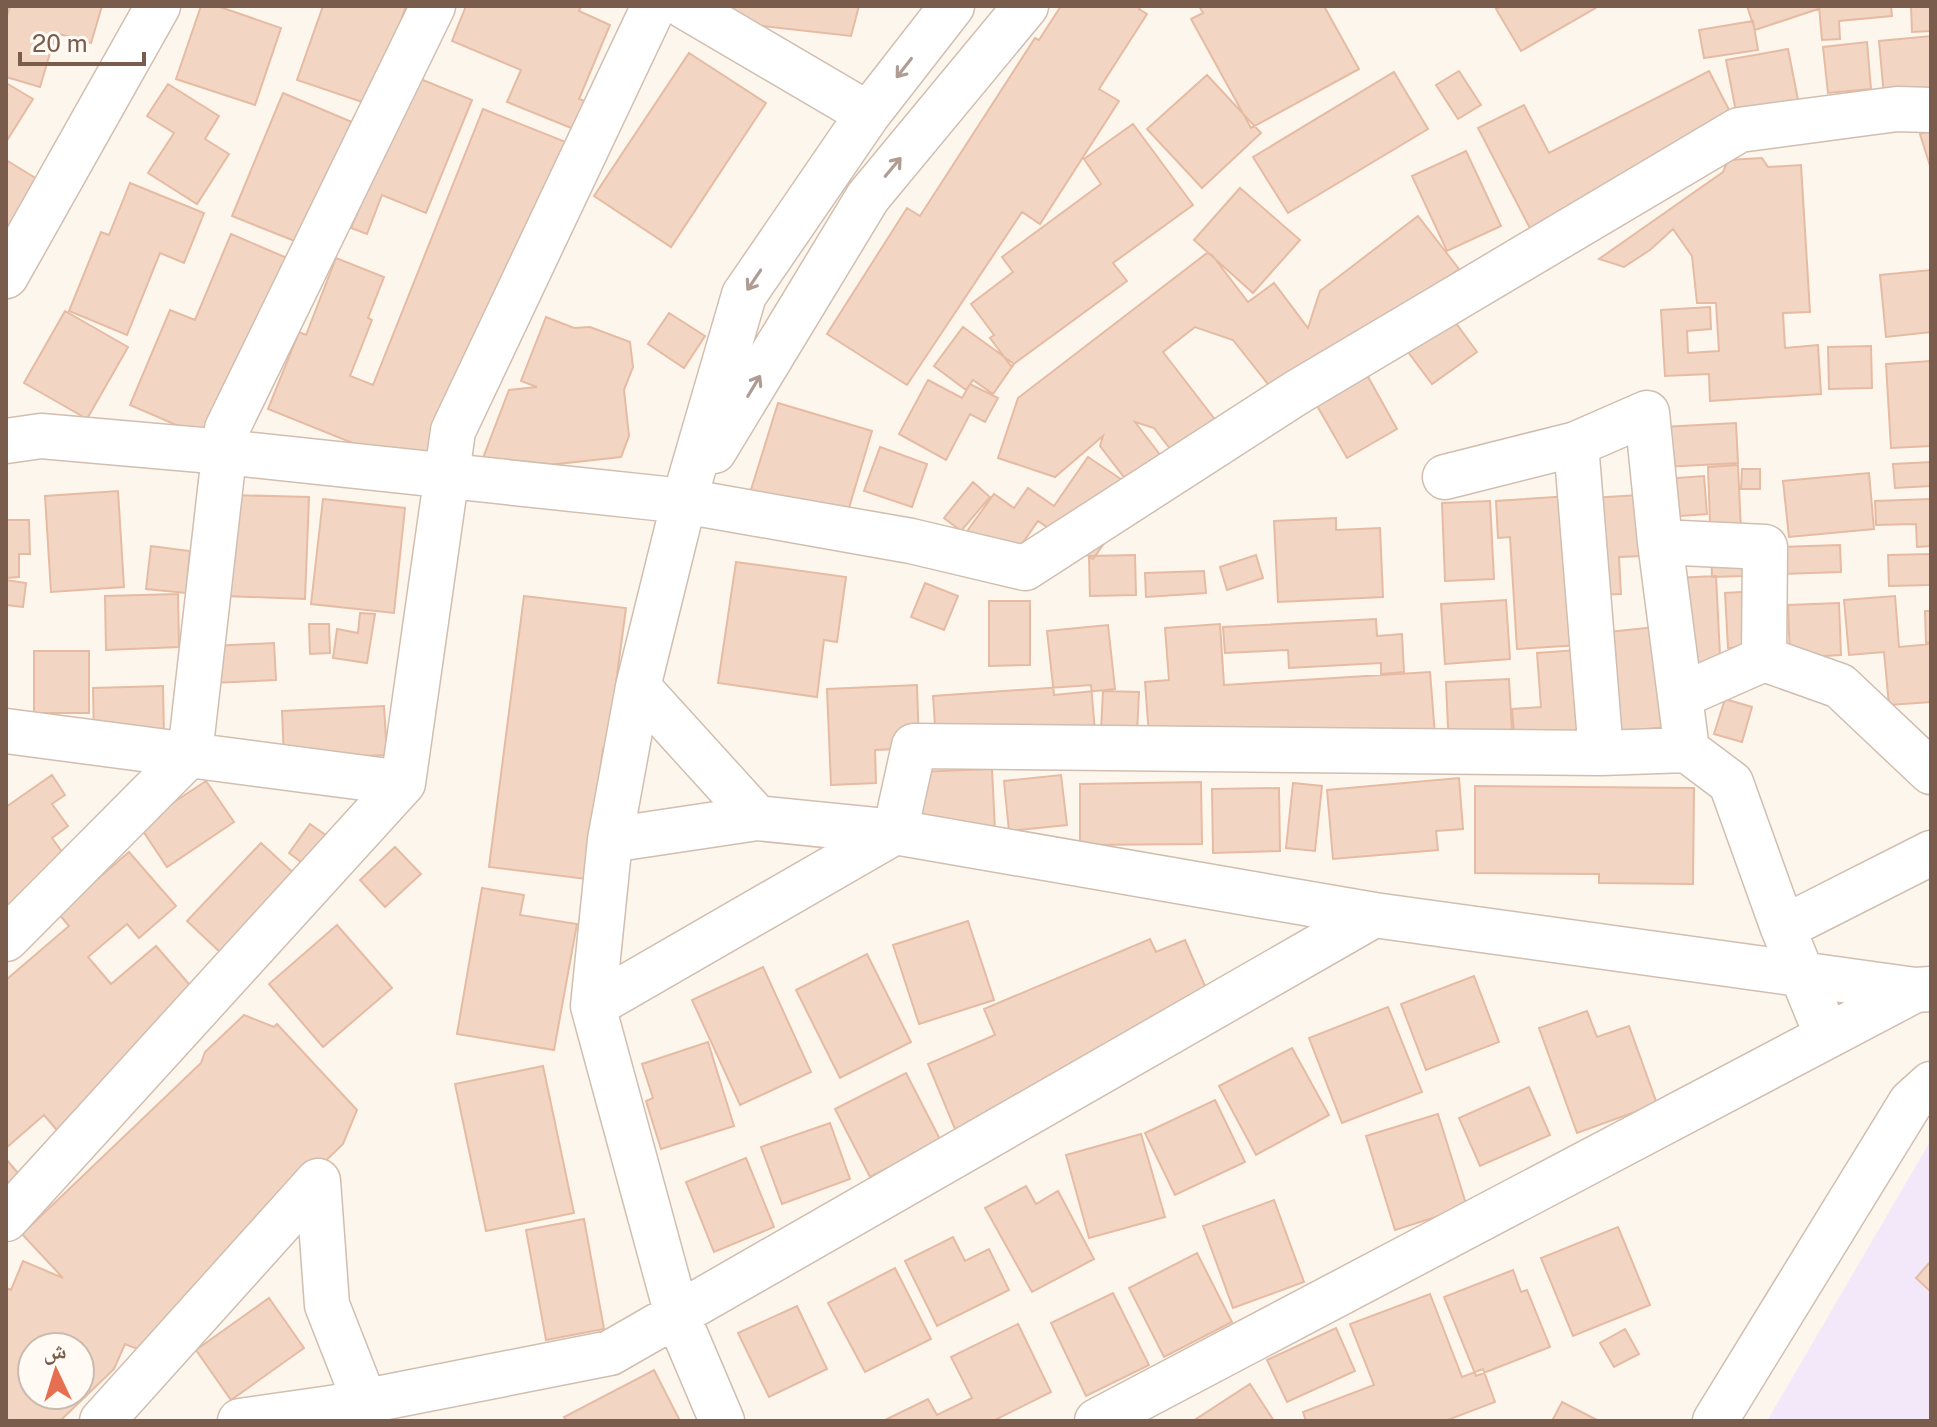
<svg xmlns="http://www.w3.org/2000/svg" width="1937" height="1427" font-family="'Public Sans','Noto Naskh Arabic',sans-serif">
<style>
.education{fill:#f3e8fa}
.building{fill:#f3d5c3;stroke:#e6bba3;stroke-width:2;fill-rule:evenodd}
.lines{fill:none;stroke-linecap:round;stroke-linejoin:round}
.minor-casing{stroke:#d1beb0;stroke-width:47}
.minor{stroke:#fff;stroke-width:44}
.oneway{stroke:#af9d94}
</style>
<rect width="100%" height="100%" fill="#fdf6ec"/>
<path class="education" d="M1931,1140V1421H1767Z"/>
<path class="building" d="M10,6H102L91,43L56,33L40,87L6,77V19Z
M201,6H217L281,28L255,105L176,79Z
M323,6H406L371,105L297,80Z
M466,6H581L579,11L610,25L579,99L588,102L576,130L507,102L521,70L452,41Z
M705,6H859L851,36L754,25Z
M1061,6H1141L1139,9L1147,14L1099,89L1119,101L1040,224L1022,212L907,385L827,334L907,208L920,216L1035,38L1039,40Z
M1199,6H1324L1359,69L1251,128L1191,19L1203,13Z
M1502,6H1599L1521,51L1496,9Z
M1747,6H1817L1818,9L1755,30Z
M1819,6H1891L1892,16L1839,21L1840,39L1822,40Z
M1911,6H1931V31L1912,32Z
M1753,21L1758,50L1704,58L1699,30Z
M1931,36V91L1884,96L1879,41Z
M1867,42L1871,89L1828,93L1823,47Z
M1788,49L1801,115L1739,127L1726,60Z
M689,53L766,103L671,247L594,196Z
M1459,71L1481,105L1458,119L1436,85Z
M1709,71L1741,133L1535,238L1478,128L1524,105L1549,153Z
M1394,72L1428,129L1288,213L1253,157Z
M1207,75L1261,133L1202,188L1147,129Z
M413,76L472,100L426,213L382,195L367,234L351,228Z
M6,83L33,99L6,142Z
M168,84L219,116L205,139L229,154L197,204L148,173L174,133L147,116Z
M283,93L352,122L297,242L232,216Z
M483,109L578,147L427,473L268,409L299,332L306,335L336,258L384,277L368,318L372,320L350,376L373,385Z
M1133,124L1193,205L1113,263L1127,281L1011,366L990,338L994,335L971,304L1013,272L1002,257L1101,184L1084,159Z
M1931,130V169L1920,134Z
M1466,151L1501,226L1447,251L1412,176Z
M1762,158L1768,167L1801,165L1810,312L1783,313L1785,348L1818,345L1821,394L1710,401L1709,374L1665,376L1661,310L1710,307L1711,329L1687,331L1688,353L1719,351L1716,303H1697L1692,256L1673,229L1650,250L1624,267L1599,259L1723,172L1728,160Z
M6,160L42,182L6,240Z
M130,183L204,213L184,263L160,253L127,335L69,311L101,232L109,235Z
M1240,188L1300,240L1253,293L1194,240Z
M1418,216L1459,269L1283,403L1233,340L1195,327L1163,352L1220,426L1178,459L1154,428L1135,422L1174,473L1140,498L1100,446L1103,436L1055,477L998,458L1018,398L1207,253L1212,255L1248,302L1274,283L1308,328L1320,291Z
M231,234L287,258L204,437L130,405L170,310L195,320Z
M1931,270V332L1886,337L1880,275Z
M65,311L128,347L87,419L24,383Z
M669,313L705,336L684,368L648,344Z
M546,317L574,328L590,327L630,342L633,367L624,390L629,436L621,457L512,469L483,458L509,390L537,387L521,381Z
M1453,319L1477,352L1432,384L1408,352Z
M963,327L1014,364L993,394L973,380L966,390L934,366Z
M1871,346L1872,388L1829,389L1828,347Z
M1931,361V446L1891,448L1886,364Z
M1367,375L1397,429L1347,458L1316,404Z
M928,380L962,398L970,384L998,398L985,422L970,414L946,460L899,434Z
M778,403L872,431L845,521L750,493Z
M1736,423L1738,463L1664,467L1662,427Z
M880,447L927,464L912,507L864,491Z
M1088,457L1140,492L1093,559L1038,521L1008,564L965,534L994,494L1014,508L1028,488L1054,506Z
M1931,462V486L1895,488L1893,464Z
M1738,465L1743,576L1712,577L1708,467Z
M1742,469H1760V489H1741Z
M1869,473L1874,529L1789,537L1783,481Z
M1704,476L1707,514L1667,517L1664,479Z
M973,482L990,497L961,531L944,518Z
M118,491L124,587L51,592L45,496Z
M229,495L309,497L305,599L225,596Z
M1639,495L1642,556L1619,557L1621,594L1596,595L1591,498Z
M1570,496L1580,645L1517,649L1510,537L1498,538L1496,501Z
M323,499L405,508L394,613L311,604Z
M1931,499V546L1917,547L1916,524L1876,525L1875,501Z
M1490,501L1494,579L1445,581L1442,503Z
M1336,518V530L1380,528L1383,597L1278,602L1274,521Z
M6,520H29L30,554H19V577L6,578Z
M1840,545L1841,572L1781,574L1780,547Z
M151,546L190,551L186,593L146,589Z
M1931,554V585L1889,586L1888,555Z
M1135,555L1136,595L1090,596L1089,556Z
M1256,555L1263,578L1227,590L1220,567Z
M736,562L846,577L837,642L824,640L817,697L718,683Z
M1204,571L1206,593L1146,597L1145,573Z
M1716,576L1721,675L1680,678L1674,578Z
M6,580L26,583L23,607L6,605Z
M925,583L958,596L944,630L911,617Z
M1757,591L1760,646L1728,648L1725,593Z
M178,594L179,647L106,650L105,596Z
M524,596L626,608L607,750L603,749L586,879L489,867Z
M1895,596L1899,647L1931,644V702L1889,705L1884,652L1849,655L1844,600Z
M1506,600L1510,659L1445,664L1441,604Z
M989,601H1030V665L989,666Z
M1839,603L1841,655L1790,658L1788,605Z
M1925,611H1931V642L1926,643Z
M360,613L375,614L367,663L333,658L337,629L358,633Z
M1376,619L1377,636L1402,634L1404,672L1381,674V663L1289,668L1288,650L1225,653L1223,627Z
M309,624H329L330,653L310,654Z
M1220,624L1224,685L1430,672L1435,735L1150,749L1145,682L1169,680L1165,628Z
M1108,625L1115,689L1054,695L1047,631Z
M1655,627L1665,727L1621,732L1609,632Z
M274,643L276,680L213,683L212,646Z
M1578,650L1587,749L1516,755L1512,709L1541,707L1537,653Z
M34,651H89V713H34Z
M1509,679L1513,748L1449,751L1446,682Z
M917,685L919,748L875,750L876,783L831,785L827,689Z
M1091,685L1096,743L937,754L933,696Z
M163,686L164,736L94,738L93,688Z
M1103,691L1139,692L1137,733L1101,731Z
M1725,699L1752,707L1742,742L1714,734Z
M384,706L387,755L284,759L282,711Z
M992,769L995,831L920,834L917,772Z
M52,775L65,795L52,804L68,826L52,838L75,870L6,918V807Z
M1061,775L1067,825L1009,831L1004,781Z
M1459,778L1463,829L1436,831L1438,850L1333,859L1327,790Z
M206,781L234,822L167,867L139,825Z
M1201,782L1202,844L1080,845V784Z
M1293,783L1322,786L1315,851L1286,848Z
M1475,786L1694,788L1693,884L1599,883V874L1475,873Z
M1279,788L1280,851L1213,853L1212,789Z
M310,824L337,843L316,873L289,853Z
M261,843L314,892L239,970L187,921Z
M395,847L421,874L385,907L360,880Z
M129,852L176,906L139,938L127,924L88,957L111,984L156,946L209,1007L61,1135L44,1115L6,1148V980L69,926L58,913Z
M482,888L524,895L520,915L577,924L554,1050L457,1034Z
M968,921L994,1000L919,1024L893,945Z
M337,925L392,988L323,1047L269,984Z
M1150,939L1156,952L1185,940L1215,1009L957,1134L928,1064L995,1035L984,1009Z
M867,954L911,1042L840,1078L796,990Z
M763,967L811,1072L740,1105L692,1000Z
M1474,976L1499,1042L1426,1070L1401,1004Z
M1388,1007L1422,1092L1342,1123L1309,1038Z
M1587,1011L1597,1037L1629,1026L1657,1104L1577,1133L1539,1028Z
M244,1015L274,1027L277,1024L357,1110L343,1144L282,1203L140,1350L125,1344L114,1369L60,1421H9L6,1418V1288L11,1290L23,1261L63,1278L22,1234L201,1063L205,1052ZM32,1347H80V1395H32Z
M708,1042L734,1126L661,1149L646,1101L653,1098L642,1064Z
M1292,1048L1329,1115L1256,1155L1219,1086Z
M543,1066L574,1213L486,1231L455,1084Z
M906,1073L941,1141L870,1177L835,1109Z
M1529,1087L1550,1135L1480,1166L1459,1118Z
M1215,1100L1245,1162L1175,1195L1145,1133Z
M1438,1114L1467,1207L1395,1230L1366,1136Z
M830,1123L850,1179L782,1204L761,1147Z
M1141,1134L1165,1217L1089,1238L1066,1155Z
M746,1158L774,1227L714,1252L686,1182Z
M6,1159L23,1179L6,1194Z
M1026,1186L1036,1204L1058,1191L1094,1259L1032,1292L985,1208Z
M1274,1200L1304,1282L1233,1308L1203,1226Z
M584,1219L604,1329L546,1340L526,1230Z
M1618,1227L1650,1305L1573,1336L1541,1258Z
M953,1237L965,1261L989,1249L1009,1290L937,1326L905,1261Z
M1197,1253L1232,1322L1164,1357L1129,1288Z
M1931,1261V1292L1916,1278Z
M895,1268L931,1339L865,1372L828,1303Z
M1513,1270L1521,1292L1527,1290L1550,1347L1476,1376L1444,1297Z
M1113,1293L1149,1365L1086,1396L1051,1323Z
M1430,1294L1462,1377L1483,1369L1495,1402L1445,1421H1306L1303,1412L1374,1385L1350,1324Z
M269,1298L304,1348L231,1400L196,1350Z
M797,1306L827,1369L769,1397L738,1333Z
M1018,1324L1051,1392L993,1421H883L928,1399L937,1415L972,1398L951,1357Z
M1336,1328L1355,1371L1287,1402L1267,1360Z
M1625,1329L1639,1354L1614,1367L1600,1343Z
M654,1370L680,1421H567L564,1417Z
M1250,1384L1274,1421H1193Z
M1562,1402L1599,1421H1552Z"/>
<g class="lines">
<defs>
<path id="minor" d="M684,6L868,114
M6,276L158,6
M6,441L41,436L224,452L684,501L911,541L1025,568L1296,393L1739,130L1897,109L1931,110
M1576,444L1601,753
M714,451L868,197L1026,6
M1445,477L1576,444L1647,413L1660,542L1687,750
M1660,542L1765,547L1764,659
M638,687L757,818L895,832L1374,915L1915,990L1931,989
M1680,696L1764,659L1840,686L1931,772
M6,731L403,783
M610,840L757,818
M1783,928L1931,853
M6,939L190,754L227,429L433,6
M593,1006L895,832L914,746L1601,753L1687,750L1731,783L1783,928L1827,1036
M6,1219L403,783L453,431L654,6
M102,1421L318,1181L327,1305L365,1402
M240,1421L331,1408L610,1353L1374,915
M722,1421L677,1315L593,1006L610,840L638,687L684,501L744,295L868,114L952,6
M1097,1421L1915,990
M1715,1421L1911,1102L1931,1084"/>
</defs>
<use href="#minor" class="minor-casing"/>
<use href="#minor" class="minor"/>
</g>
<defs><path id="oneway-shaft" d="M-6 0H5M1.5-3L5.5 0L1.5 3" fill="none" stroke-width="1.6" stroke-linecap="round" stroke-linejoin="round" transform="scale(2)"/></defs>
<g class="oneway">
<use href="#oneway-shaft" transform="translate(904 68) rotate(128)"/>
<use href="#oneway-shaft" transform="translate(893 167) rotate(-50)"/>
<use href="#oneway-shaft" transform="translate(754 280) rotate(124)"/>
<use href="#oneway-shaft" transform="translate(754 386) rotate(-59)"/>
</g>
<rect width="1937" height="1427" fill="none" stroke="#7a5c4d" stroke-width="16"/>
<g transform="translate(56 1371) rotate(356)"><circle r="38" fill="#fffaf3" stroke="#cabbb1" stroke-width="2"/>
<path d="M0-6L14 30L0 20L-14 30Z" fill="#e76f51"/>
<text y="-12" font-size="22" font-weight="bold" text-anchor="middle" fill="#7a5c4d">ش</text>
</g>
<path d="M20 52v12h124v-12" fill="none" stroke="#7a5c4d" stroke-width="4"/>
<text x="32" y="52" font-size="24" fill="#7a5c4d" stroke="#fffaf3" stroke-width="6" paint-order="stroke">20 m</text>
</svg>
